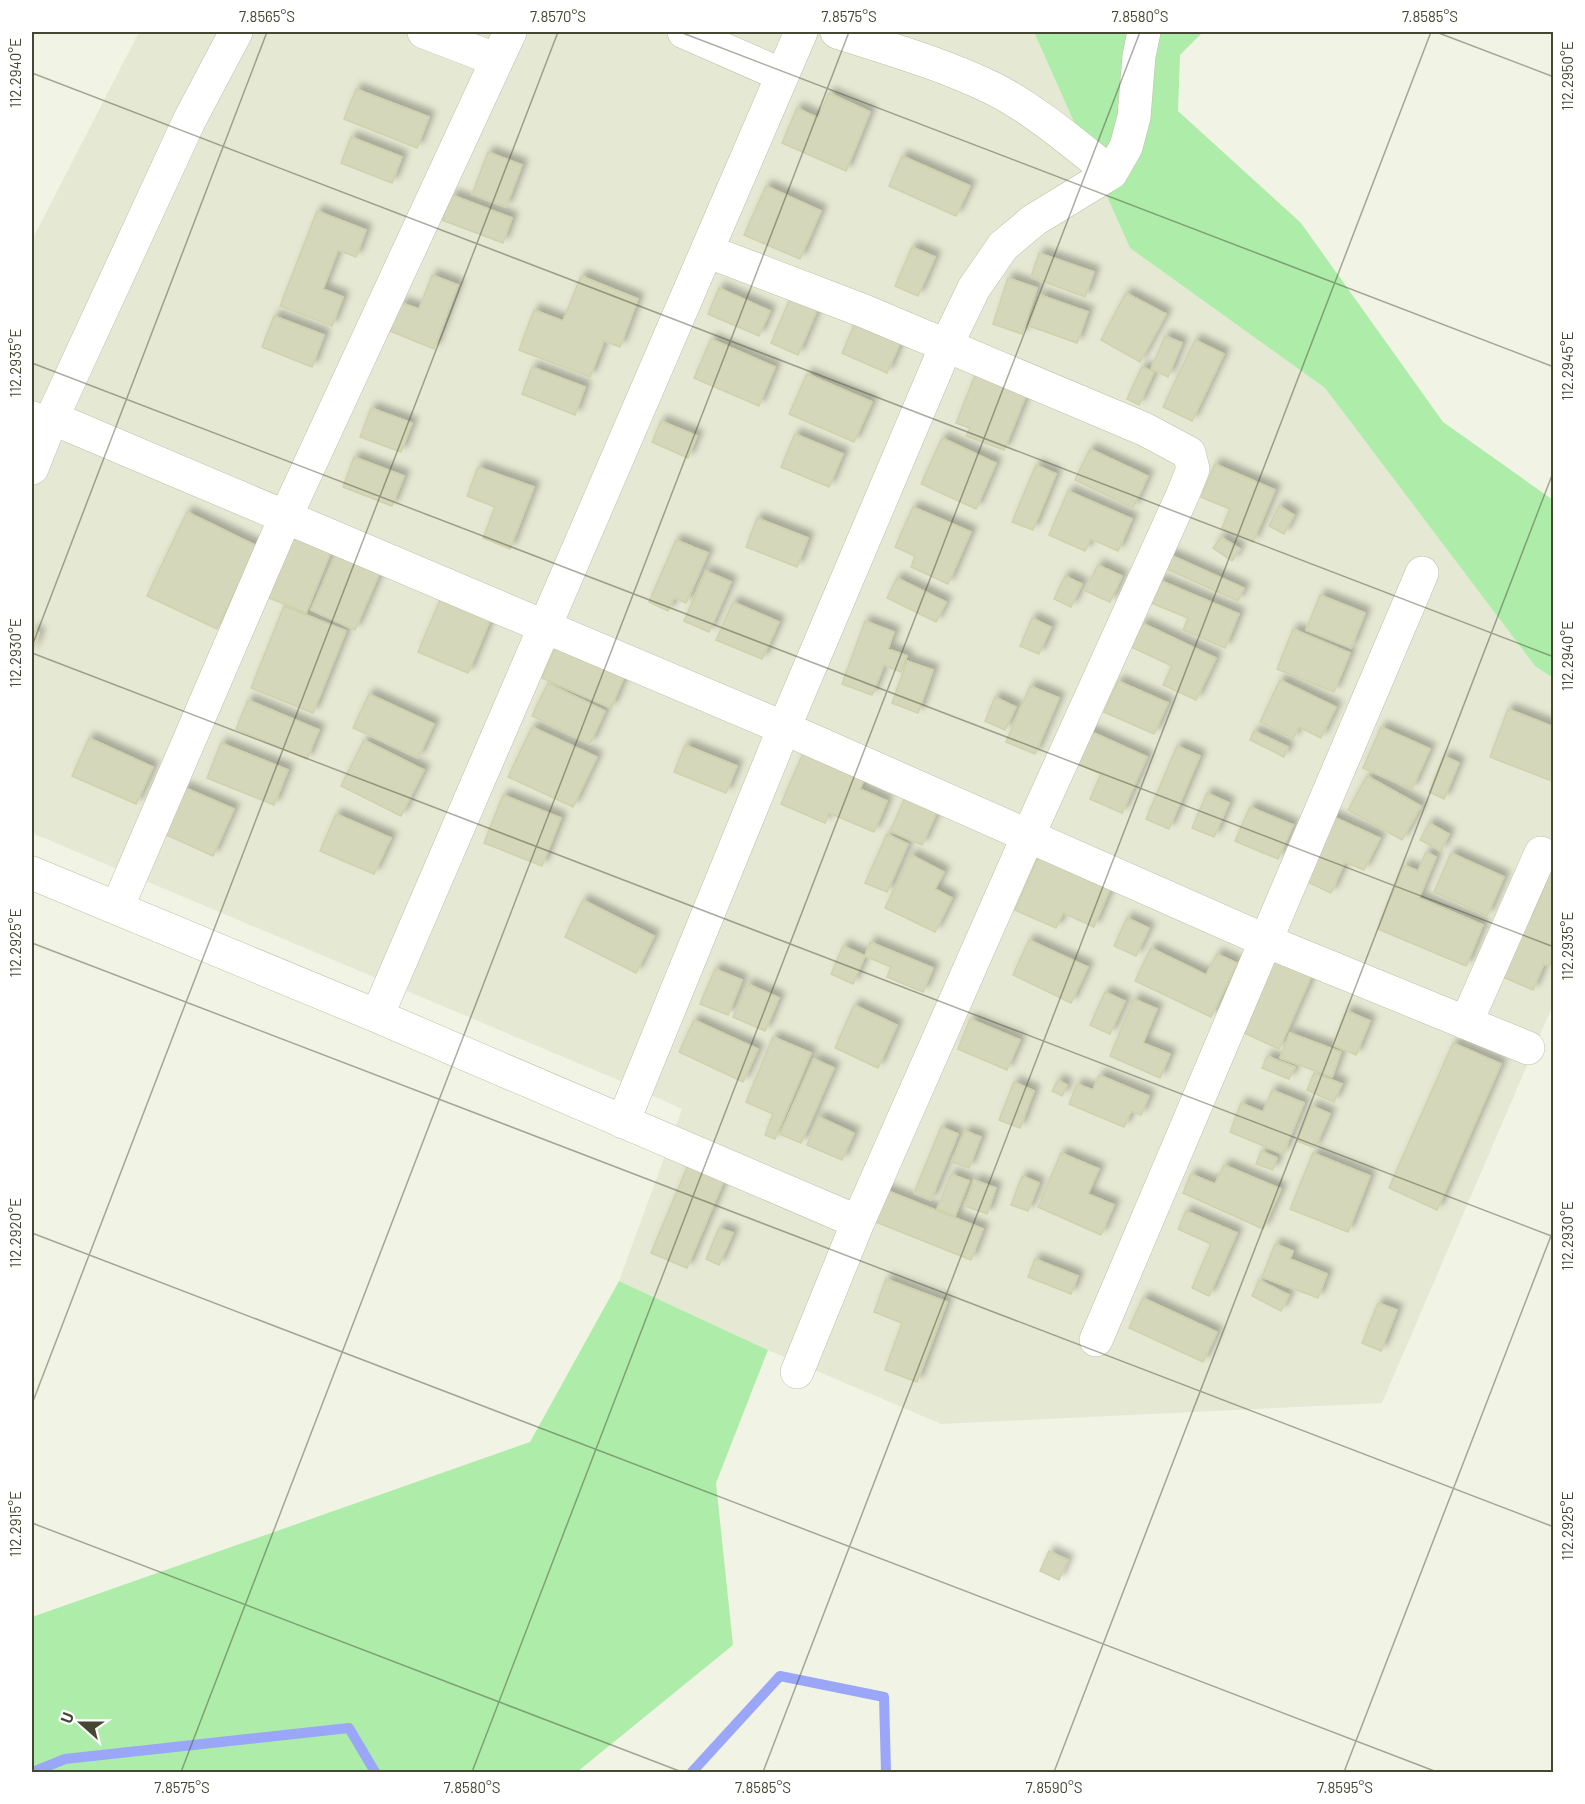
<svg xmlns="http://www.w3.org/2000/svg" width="1585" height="1804" font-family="Barlow,sans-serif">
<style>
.residential{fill:#e5e8d2}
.green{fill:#aeeca9}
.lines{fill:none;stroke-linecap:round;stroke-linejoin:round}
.stream{stroke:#9aa6f7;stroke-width:10}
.building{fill:#d4d7b9;stroke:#cfd2ab;stroke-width:1.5;filter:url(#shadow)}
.lane-casing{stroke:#bdc0a6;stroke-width:21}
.street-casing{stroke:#bdc0a6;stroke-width:34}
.lane{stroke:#fff;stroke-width:20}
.street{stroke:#fff;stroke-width:33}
.ticks{fill:none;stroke:#454733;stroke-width:1.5;stroke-opacity:0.45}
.neatline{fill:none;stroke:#454733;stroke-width:2}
.ticks-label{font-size:15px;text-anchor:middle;fill:#454733}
</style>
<defs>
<filter id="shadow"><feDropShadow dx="5.5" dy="-5.5" stdDeviation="3" flood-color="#0004"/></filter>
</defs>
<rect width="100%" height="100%" fill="#f1f4e4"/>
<path class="residential" d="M139,32H1034L1130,248L1325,388L1535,666L1553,678V1005L1382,1403L941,1424L768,1350L619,1281L682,1109L618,1080L32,833V240Z"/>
<path class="green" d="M1034,32H1203L1180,55L1178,111L1301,223L1443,422L1553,500V678L1535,666L1325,388L1130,248Z
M619,1281L768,1350L716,1483L733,1645L577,1772H32V1617L530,1442Z"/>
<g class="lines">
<path class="stream" d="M33,1772L65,1759L349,1728L375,1772
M692,1772L780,1676L884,1697L886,1772"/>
</g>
<path class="building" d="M356,89L429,117L417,148L344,119Z
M829,93L870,112L846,171L782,143L797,108L818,118Z
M351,137L402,157L392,183L341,163Z
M488,152L522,165L506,207L472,194Z
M902,156L970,186L956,216L889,186Z
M766,186L821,211L800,259L744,235Z
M452,195L512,218L503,243L442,220Z
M317,211L366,230L356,257L338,250L323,289L343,297L332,326L280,306Z
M912,247L935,257L918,296L895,286Z
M1039,253L1094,272L1085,297L1031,277Z
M432,275L458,285L434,349L390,331L401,303L419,309Z
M581,276L638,299L620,347L604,341L590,377L519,350L534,310L563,321Z
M1008,278L1037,288L1022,334L993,324Z
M719,288L770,311L759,336L708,314Z
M1126,293L1166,314L1140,362L1101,340Z
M1040,295L1088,312L1077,343L1029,326Z
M790,299L817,310L798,355L771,343Z
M274,316L324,335L312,367L262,347Z
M855,323L900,343L887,373L842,353Z
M1165,336L1182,343L1168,377L1151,369Z
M711,339L775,367L759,406L694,378Z
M1195,340L1224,354L1192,421L1163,407Z
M532,367L585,387L575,415L522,394Z
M1142,367L1154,372L1139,405L1127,399Z
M976,373L1027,393L1004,450L966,436L970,428L956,423Z
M807,374L872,402L854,442L789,414Z
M371,408L412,423L401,452L360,437Z
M661,421L697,436L688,458L652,442Z
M795,434L843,454L829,487L781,467Z
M942,438L996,463L976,509L921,484Z
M1090,449L1148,476L1133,508L1075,480Z
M354,457L404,476L392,506L343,487Z
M1215,464L1275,490L1253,542L1222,528L1230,509L1201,497Z
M1036,465L1056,474L1033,530L1012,522Z
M478,467L534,487L510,549L483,538L495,507L467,496Z
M1068,491L1132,519L1118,551L1091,539L1085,551L1049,535Z
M1279,506L1294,515L1284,534L1269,526Z
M913,507L971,532L948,584L911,567L915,556L895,547Z
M187,512L257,546L217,629L147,596Z
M757,518L808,538L797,567L746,547Z
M295,530L333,546L306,613L267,597Z
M1221,537L1240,549L1232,561L1213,548Z
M676,540L708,553L686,603L674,598L668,611L649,602Z
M340,546L383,565L355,630L311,610Z
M1168,554L1244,588L1238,601L1162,567Z
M1098,565L1122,576L1110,602L1085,591Z
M706,571L731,582L709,632L684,621Z
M1065,576L1082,584L1071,607L1054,599Z
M897,578L946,602L936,622L887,598Z
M1159,580L1239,614L1225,648L1183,630L1188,618L1149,602Z
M1320,595L1365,613L1351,648L1306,630Z
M441,598L491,618L468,673L418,652Z
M733,602L779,622L762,659L716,640Z
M284,606L346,631L313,713L251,688Z
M1032,618L1051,627L1039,654L1020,646Z
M865,621L894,632L888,649L907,656L901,672L884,665L872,695L842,684Z
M1142,623L1216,658L1196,700L1163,685L1172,666L1131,647Z
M1293,629L1350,653L1334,692L1277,669Z
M32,630L39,633L32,653Z
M559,639L627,670L611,708L542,678Z
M907,661L933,670L918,713L892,703Z
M1280,680L1336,707L1321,738L1299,727L1293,739L1260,722Z
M1118,681L1168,703L1154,734L1104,712Z
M548,683L605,711L590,744L532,716Z
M1030,686L1059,698L1035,754L1006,742Z
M369,694L434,724L418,758L353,728Z
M995,697L1016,707L1005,730L985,721Z
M248,700L319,730L307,759L236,729Z
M1508,709L1554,727V782L1490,757Z
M532,727L597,757L573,807L508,777Z
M1381,727L1430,749L1412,789L1363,768Z
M1083,728L1147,757L1122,813L1090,799L1101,774L1069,760Z
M1254,731L1288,747L1284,757L1250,740Z
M89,738L153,767L136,804L72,776Z
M364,740L424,770L401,816L341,786Z
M221,743L288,770L274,805L207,778Z
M685,745L737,766L726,793L674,772Z
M1177,746L1200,756L1169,829L1146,819Z
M804,751L865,777L860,789L887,801L874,832L829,813L825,823L781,804Z
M1444,756L1459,763L1444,799L1429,792Z
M1367,776L1421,806L1402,840L1348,810Z
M183,787L234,809L213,856L162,833Z
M909,789L941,803L922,845L890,831Z
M1207,793L1229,803L1214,837L1192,828Z
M503,795L561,818L542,866L484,843Z
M1250,807L1293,825L1278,859L1235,841Z
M336,814L391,838L374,874L320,851Z
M1327,814L1380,838L1364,870L1345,862L1331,893L1297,877Z
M1429,823L1449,834L1441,851L1420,840Z
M887,834L908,844L887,892L865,883Z
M1426,852L1436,857L1419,898L1483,925L1466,966L1378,929L1404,865L1418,871Z
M1451,853L1504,877L1487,916L1434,892Z
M911,855L944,872L935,889L952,898L935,932L885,908Z
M1039,855L1111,887L1094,927L1063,913L1056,928L1015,910Z
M1554,864V955L1549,966L1544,964L1533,990L1496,974L1522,912L1532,916Z
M583,900L654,936L636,973L565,937Z
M1127,918L1149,928L1136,956L1114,946Z
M1029,940L1088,967L1071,1003L1013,975Z
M870,942L933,968L923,992L887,977L891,967L865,956Z
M843,946L865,956L853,984L831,974Z
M1151,948L1206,975L1217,954L1237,963L1211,1017L1135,981Z
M1273,958L1312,975L1279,1049L1240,1031Z
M715,969L742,980L728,1015L700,1004Z
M748,984L779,998L765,1031L733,1017Z
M1105,992L1125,1001L1110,1034L1090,1025Z
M1134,999L1157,1009L1143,1043L1170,1054L1160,1078L1110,1056Z
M854,1005L897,1025L878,1068L835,1048Z
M1347,1011L1370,1021L1356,1055L1333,1045Z
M970,1019L1020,1040L1007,1070L958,1049Z
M694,1020L758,1049L743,1082L679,1052Z
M1290,1033L1341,1052L1332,1077L1280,1058Z
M773,1037L811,1053L775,1139L765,1135L773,1114L746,1102Z
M1453,1043L1501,1064L1437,1210L1389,1188Z
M1267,1056L1295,1067L1289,1079L1262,1068Z
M814,1059L834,1068L801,1143L780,1134Z
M1314,1073L1342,1084L1334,1102L1307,1090Z
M1099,1075L1149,1096L1141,1115L1131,1111L1124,1127L1069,1104L1077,1084L1093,1090Z
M1058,1080L1067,1085L1062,1096L1052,1091Z
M1014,1082L1034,1091L1020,1128L999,1120Z
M1272,1090L1304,1103L1283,1154L1230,1132L1241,1103L1263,1112Z
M1312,1106L1330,1114L1315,1148L1297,1141Z
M819,1117L854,1133L842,1160L807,1145Z
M941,1127L958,1134L931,1200L914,1193Z
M965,1131L981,1137L969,1168L952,1162Z
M1261,1151L1277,1158L1273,1170L1256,1164Z
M1061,1153L1099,1169L1088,1194L1114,1205L1101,1235L1038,1207Z
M1313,1153L1370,1176L1348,1232L1290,1209Z
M689,1163L725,1178L687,1268L651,1253Z
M1224,1165L1281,1189L1263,1229L1183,1193L1191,1174L1215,1184Z
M951,1174L969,1181L955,1216L937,1209Z
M1022,1176L1039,1183L1028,1211L1011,1205Z
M974,1180L996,1188L987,1214L965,1206Z
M878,1187L983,1229L971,1260L866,1218Z
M1186,1211L1237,1233L1209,1296L1192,1288L1211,1244L1178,1229Z
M719,1228L733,1233L719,1265L706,1259Z
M1275,1244L1293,1251L1290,1259L1327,1274L1318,1298L1262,1277Z
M1035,1259L1078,1276L1071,1294L1028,1277Z
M886,1279L947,1302L917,1382L885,1370L902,1323L874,1312Z
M1259,1280L1289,1295L1281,1311L1252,1296Z
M1143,1298L1217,1332L1203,1362L1129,1328Z
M1378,1303L1397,1310L1381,1351L1362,1343Z
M1049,1551L1068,1560L1059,1580L1040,1571Z"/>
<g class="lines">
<defs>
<path id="lane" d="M32,411L52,418"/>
<path id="street" d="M424,32L497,60
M684,32L782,75
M837,32C890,49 946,65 996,90C1038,112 1074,144 1111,173
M707,251L864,311L1144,429L1189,453L1193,469L1183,494L1028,836L858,1222L797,1372
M52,418L784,728L1266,941L1528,1048
M32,468L52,418L189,121L236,32
M32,873L377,1016L858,1222
M117,908L285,518L510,32
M377,1016L801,32
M1466,1023L1541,853
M623,1122L784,728L946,346L974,288L1003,246L1034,220L1111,173L1126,147L1134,117L1139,56L1144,32
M1096,1340L1422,573"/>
</defs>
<use href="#lane" class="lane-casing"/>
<use href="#street" class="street-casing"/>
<use href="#lane" class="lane"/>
<use href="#street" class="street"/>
</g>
<path class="ticks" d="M680,32L1554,367M1436,32L1554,77M32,73L1554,657M32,363L1554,947M32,646L267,32M32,653L1554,1237M32,943L1554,1527M32,1233L1437,1772M32,1404L558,32M32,1523L682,1772M181,1772L849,32M472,1772L1140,32M763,1772L1431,32M1054,1772L1554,470M1344,1772L1554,1228"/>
<rect width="1585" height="1804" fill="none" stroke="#ffffff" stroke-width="66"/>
<g transform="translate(81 1723) rotate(291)" stroke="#ffffff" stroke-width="4.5" paint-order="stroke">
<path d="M0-4.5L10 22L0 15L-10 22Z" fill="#454733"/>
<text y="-9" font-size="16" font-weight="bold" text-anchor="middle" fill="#454733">U</text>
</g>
<rect x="33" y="33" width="1519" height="1738" class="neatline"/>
<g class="ticks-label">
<text x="267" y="22">7.8565°S</text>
<text x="558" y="22">7.8570°S</text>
<text x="849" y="22">7.8575°S</text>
<text x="1140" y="22">7.8580°S</text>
<text x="1430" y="22">7.8585°S</text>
<text transform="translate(16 73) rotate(-90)" y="5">112.2940°E</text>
<text transform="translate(1568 76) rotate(-90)" y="5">112.2950°E</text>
<text transform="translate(16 363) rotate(-90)" y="5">112.2935°E</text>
<text transform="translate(1568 366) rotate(-90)" y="5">112.2945°E</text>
<text transform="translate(16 653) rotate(-90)" y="5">112.2930°E</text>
<text transform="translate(1568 656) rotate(-90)" y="5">112.2940°E</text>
<text transform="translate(16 943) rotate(-90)" y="5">112.2925°E</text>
<text transform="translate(1568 946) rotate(-90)" y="5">112.2935°E</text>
<text transform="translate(16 1233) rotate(-90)" y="5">112.2920°E</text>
<text transform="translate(1568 1236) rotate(-90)" y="5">112.2930°E</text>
<text transform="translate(16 1524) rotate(-90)" y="5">112.2915°E</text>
<text transform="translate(1568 1526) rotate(-90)" y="5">112.2925°E</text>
<text x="182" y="1793">7.8575°S</text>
<text x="472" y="1793">7.8580°S</text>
<text x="763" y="1793">7.8585°S</text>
<text x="1054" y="1793">7.8590°S</text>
<text x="1345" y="1793">7.8595°S</text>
</g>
</svg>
